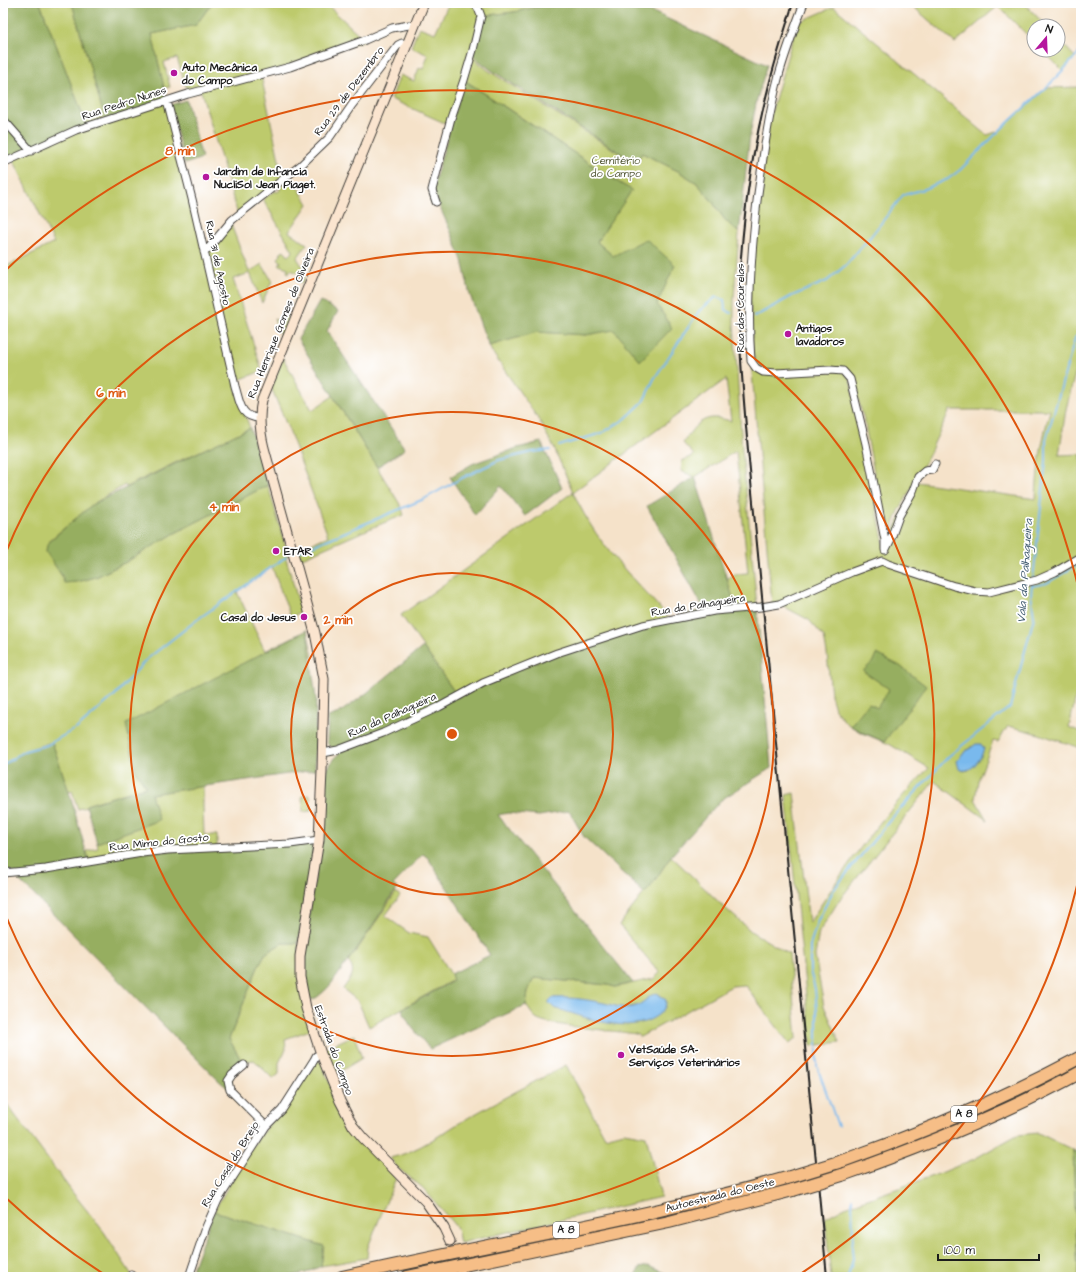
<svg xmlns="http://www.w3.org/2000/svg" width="1084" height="1280" font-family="'Architects Daughter',sans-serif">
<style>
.green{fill:#bdca6c;stroke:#6c7344;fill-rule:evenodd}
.forest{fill:#96ae60;stroke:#59653e}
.water{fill:#79b9ed;stroke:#4a6a84}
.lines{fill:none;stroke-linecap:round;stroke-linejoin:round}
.stream{stroke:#79b9ed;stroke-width:2}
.street-casing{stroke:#3d3a36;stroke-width:9}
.secondary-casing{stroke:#3d3a36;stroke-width:11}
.highway-casing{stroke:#3d3a36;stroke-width:14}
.street{stroke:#fff;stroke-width:7}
.secondary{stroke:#fbe5cf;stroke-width:9}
.highway{stroke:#f6be87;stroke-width:12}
.rail{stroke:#1c1c1c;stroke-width:2}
.highway-bridge-casing{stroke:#3d3a36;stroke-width:14;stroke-linecap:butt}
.highway-bridge{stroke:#f6be87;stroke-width:12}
.ring{fill:none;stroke:#de560d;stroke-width:2}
.poi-dot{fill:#b5179e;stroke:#fff;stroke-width:1.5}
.labels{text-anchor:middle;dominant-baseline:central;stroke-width:3.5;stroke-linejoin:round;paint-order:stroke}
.shield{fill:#fff;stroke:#606060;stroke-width:1}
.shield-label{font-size:10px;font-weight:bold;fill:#1c1c1c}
.poi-label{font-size:11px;font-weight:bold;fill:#1c1c1c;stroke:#fff;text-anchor:start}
.street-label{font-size:11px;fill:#1c1c1c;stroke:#fff}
.park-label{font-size:11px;fill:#545938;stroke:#fff}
.water-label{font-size:12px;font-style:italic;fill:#415b70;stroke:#fff}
.centre{fill:#de560d;stroke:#fff;stroke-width:2}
.ring-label{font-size:12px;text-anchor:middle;font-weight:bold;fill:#de560d;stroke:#fff;stroke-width:3.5;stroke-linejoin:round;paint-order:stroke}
</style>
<rect width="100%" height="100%" fill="#fff"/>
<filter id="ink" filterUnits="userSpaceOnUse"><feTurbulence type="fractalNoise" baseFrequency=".025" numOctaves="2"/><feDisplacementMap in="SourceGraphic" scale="8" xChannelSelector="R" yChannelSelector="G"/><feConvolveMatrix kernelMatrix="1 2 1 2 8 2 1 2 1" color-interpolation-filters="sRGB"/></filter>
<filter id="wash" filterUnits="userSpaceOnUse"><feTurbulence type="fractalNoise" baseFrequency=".012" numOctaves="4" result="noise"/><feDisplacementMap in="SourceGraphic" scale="16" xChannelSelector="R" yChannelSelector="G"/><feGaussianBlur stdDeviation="0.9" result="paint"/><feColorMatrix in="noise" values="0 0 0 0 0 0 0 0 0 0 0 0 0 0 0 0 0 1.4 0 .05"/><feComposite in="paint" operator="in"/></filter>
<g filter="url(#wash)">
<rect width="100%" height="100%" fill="#f5e2c9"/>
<path class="green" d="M40,3H72L104,116L167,101L204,252L230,222L249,272L262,264L272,281L262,303L250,273L233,279L262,371L236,381L235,386L250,428L181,460L126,487L125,485L93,504L50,540L54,564L64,579L77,582L96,577L126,562L175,533L268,485L288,555L286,558L301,611L291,618L272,567L237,592L265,651L307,630L313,657L309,658L136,771L146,787L86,805V807L78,809L72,791L69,792L52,742L24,751L3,765V268L54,243L13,159L87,126Z
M212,3H325L365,40L261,75L283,179L238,215L201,91L188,94L177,58L164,62L170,87L164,88L152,34L196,25Z
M449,3H583L551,4L514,12L481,16L449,125L391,99L400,75L414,81L419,68L423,69L428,55L411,47L419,27L435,33Z
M909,3H1024L1046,26H1034V42L998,6L955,43Z
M834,7L987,135L999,131L1046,88L1081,87V350L1066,409L1059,455L1081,454V692H1077L1069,727L1081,732V748L1039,734L1008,726L998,742L993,741L978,781L975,799L987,820L934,781L840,899L819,932L815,956L824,1006L840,1042L811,1046L786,795L794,793L809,923C837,880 866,837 900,799C909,788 920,778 929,768L889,744L860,732L846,723L835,709L831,695L827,653L824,637L809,620L779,604L772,605L751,361L763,372L843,371L850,379L885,549L917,482L1036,499C1037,467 1042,441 1050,410H950L935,441L929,455L899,511L887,541L864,420L851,375L844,367H828L769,371C759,367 756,364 753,354L749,283L768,124L797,23ZM972,746L977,762L969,770L963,771L957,761L962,754Z
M1058,39L1075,57L1063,71L1042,50H1058Z
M473,58L489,71L635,163L642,153L678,171L697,183L712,201L725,220L739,233L734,298V323L742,449L757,607L736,608L727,579L735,574L748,573L736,451L695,477L681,471L682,461L694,455L683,443C691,431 699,417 716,418C721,418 726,420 731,421L726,379L573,492C586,521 604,547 626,571C640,588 656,602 669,619L458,697L401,615L573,492L554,448L539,420L492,352L489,346L537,332L586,335L614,329L613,256L597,242L631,190L621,184L466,81Z
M292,177L308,204L289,232L307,244L297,258C304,269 307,271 303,283L298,281L301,274L290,270L289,273L287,272L288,268L279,265L281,262L278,258L281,255L280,254L284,250L288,256L293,251L263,199L275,191L277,192L280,190V188Z
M283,316L288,318L281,337L274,319L281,322Z
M283,358L312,410L333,396L401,506L404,515L376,526L300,559L297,550L328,536L292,438L271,387Z
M203,786V806L204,835H217V847L89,862L87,851L98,848L97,843L158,820L151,794Z
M310,795L311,811L303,812L302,796Z
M671,856L725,908L752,932L789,954L797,1038L789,1043L745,985L732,986L640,1037L636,1034C619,1031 546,1026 536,1018C532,1015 529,1009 526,1005L528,991L534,978L608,985L615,987L653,979L660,973L619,925L644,893L649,889ZM653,994H659L666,1000L665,1007L659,1014L565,1011L554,1008L549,1002L552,998H556L581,1000L624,1008L635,1006L641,1004Z
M396,892L400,896L385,916L409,933L428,937L451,974L453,980L369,1027L358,1001L343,989C351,977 357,973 348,961L359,947Z
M282,943H298L310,1030L285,1039L286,1049L279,1063V1074L273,1079L254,1060L248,1061L244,1065L229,1039L258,967L265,954Z
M354,1035L362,1058L336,1074L324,1049Z
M317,1061L321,1062L345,1120L396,1178L368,1247L367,1258L321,1266L324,1246L214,1211L248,1152Z
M566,1065L605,1137L624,1132L646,1136L661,1197L460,1243L457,1228L423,1188L398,1168L390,1158C418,1152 442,1133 466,1119C499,1100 533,1083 566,1065Z
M3,1099L73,1193L104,1232L133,1277H3Z
M1038,1133L1073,1150L1078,1277H831L825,1218L845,1207L941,1173L974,1159L1017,1135Z"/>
<path class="forest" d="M3,3H40L87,126L3,163Z
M72,3H212L196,25L152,34L167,101L105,120Z
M583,3H606L613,8L653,12L767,65L757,99L750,135L739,233L725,220L712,201L697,183L678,171L642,153L636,163L491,70L473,56L481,16L514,12L551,4Z
M464,80L621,184L632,190L597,242L613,256L646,239L675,265L657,304L672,328L640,361L614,330L586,335L537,332L489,346L483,331L470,295L462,260L451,232L432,190Z
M186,100L202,158L185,164L170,105Z
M320,301L338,311L327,331L405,449L377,467L298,339Z
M250,428L268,485L175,533L126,562L96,577L77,582L64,583L62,576L46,552L47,545L54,537L93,504L207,448Z
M541,442L562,488L525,516L501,486L475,515L450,477L472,464L514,449Z
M695,477L736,608L757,607L771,768L721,800L671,856L649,889L644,893L584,837L569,811L539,816L508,813L498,815L633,983L615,987L608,985L534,978L528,991L526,1005L430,1049L410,1025L402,1009L453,981L451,974L490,955L428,858L423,854L393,885L398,889L393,894C378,917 364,940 348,961C335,978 331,988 313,1000L309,998L304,976V947L325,814V773L334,758L339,754L337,748C332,748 329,747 327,742L328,717L339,713L363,696L423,647L458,697L557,653L704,609L647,506Z
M307,630L316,699L315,770L151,794L159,820L97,843L86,805L146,787L136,771L126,724Z
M877,654L900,666L926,686L884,742L850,726L869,703L877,708L889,689L863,671L874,661Z
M52,742L69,792L89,862L142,853L316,840L298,943H282L265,954L258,967L229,1039L244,1065L232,1075L230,1090L218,1080L12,873H3V765L24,751L47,745Z
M1073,1150L1081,1154V1277H1078Z
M214,1211L324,1246L321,1266L306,1273L285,1277H189Z
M648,1266L669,1275V1277H636L639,1268Z"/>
<path class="water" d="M976,744H981L984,749C981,759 971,775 959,769L957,761L962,754Z
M657,993L666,1000C667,1006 663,1011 658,1015C629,1037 584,1016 554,1008L549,1003V1001L552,998C567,997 584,999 599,1002C611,1004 621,1009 633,1007C643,1005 648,995 657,993Z"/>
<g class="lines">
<path class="stream" d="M754,317L792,296L827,281L846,265L871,236L903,195L924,189L948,179L960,170L999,131L1049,85L1081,51
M559,446L602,433L625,419L643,402L654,379L699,311L716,297L724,300L725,309L731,313
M300,551L424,499L460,479L499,460L533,452L550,450
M1033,579L1046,461V440L1075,338L1081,331
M1032,586L1047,583L1081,563
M147,659L198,619L286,557
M76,729L114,696L146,660
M3,765L24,751L47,745L73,730
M838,1126L817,1066V1012L815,989L810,971V945L818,920L834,889L890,820L949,756L1010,707L1034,617L1031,595L1032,583
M848,1277L853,1259L852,1248L853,1237L852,1199"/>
</g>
</g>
<g filter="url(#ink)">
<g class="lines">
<defs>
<path id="street" d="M804,3C795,27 786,50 779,75C768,116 763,158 757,201C751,254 747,307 751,361L756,368L763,372L776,373L830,370L843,371L850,379L866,444L885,540V550
M167,101L192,199L235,386C240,402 240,418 260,418
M3,119L31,151
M3,163L76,130L188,94L290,67L365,40L392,28L415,24
M436,202L432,190L451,118L464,80L473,50L481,16L478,8L473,3
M204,252L207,250L232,220L301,165L330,137L352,105L398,45L402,43L407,44
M886,549L890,541L899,516L913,491L918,477L925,471L932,470L935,464
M323,753L338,750L383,733L439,707L483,683L557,653L643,625L714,611L761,607L779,604L852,572L882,561L888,564L954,586L975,591L989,592L1037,580L1055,572L1081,557
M3,873L46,869L142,853L168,850L290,844L319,840
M244,1065L232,1075L228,1081L230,1090L266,1126
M130,1277L131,1275L133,1277
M189,1277L206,1227L218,1200L266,1126L282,1110L314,1060L316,1056L321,1054"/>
<path id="secondary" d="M424,3L262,400C258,417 260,432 264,448L315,633L324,679L322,771L319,840L300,956V977L306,1008L321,1054L340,1101L353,1126L363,1138L426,1202L444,1228L450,1241
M461,1274L462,1277"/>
<path id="highway" d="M842,1161C925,1132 1004,1098 1081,1057
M842,1175C924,1146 1005,1114 1081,1072
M342,1277C491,1243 643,1219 790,1177
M407,1277L669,1222L793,1190"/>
</defs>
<use href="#street" class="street-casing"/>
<use href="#secondary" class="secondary-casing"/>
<use href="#highway" class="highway-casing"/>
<use href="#street" class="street"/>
<use href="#secondary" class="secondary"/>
<use href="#highway" class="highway"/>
<path class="rail" d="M793,3C785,30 776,57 769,85C753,145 744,208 740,271C737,330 743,390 748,450L827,1277"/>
<defs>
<path id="highway-bridge" d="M790,1177L842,1161
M793,1190L842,1175"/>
</defs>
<use href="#highway-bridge" class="highway-bridge-casing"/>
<use href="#highway-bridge" class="highway-bridge"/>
</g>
</g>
<g class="ring">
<circle cx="452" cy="734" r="161"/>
<circle cx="452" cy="734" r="322"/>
<path d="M4 557A482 482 0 1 1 4 911"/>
<path d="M1081 868A643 643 0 0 1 797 1276M107 1276A643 643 0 0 1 5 1197M5 271A643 643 0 0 1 1081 600"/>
</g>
<g class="poi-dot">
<circle cx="174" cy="73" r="4"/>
<circle cx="206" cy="177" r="4"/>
<circle cx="788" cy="334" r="4"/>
<circle cx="276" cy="551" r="4"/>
<circle cx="304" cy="617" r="4"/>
<circle cx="621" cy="1055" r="4"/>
</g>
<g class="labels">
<g class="shield">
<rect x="951" y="1106" width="26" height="16" rx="3"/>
<rect x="553" y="1222" width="26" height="16" rx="3"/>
</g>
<g class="shield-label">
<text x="964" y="1114">A 8</text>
<text x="566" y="1230">A 8</text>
</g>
<g class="poi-label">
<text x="182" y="67">Auto Mecânica<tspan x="182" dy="13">do Campo</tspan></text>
<text x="214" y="171">Jardim de Infancia<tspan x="214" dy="13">NucliSol Jean Piaget.</tspan></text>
<text x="796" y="328">Antigos<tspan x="796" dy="13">lavadoros</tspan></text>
<text x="284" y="551">ETAR</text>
<text x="296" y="617" text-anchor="end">Casal do Jesus</text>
<text x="629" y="1049">VetSaúde SA-<tspan x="629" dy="13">Serviços Veterinários</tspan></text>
</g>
<g class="street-label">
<text transform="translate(349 91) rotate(-53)">Rua 29 de Dezembro</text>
<text transform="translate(124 103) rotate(-18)">Rua Pedro Nunes</text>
<text transform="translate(218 263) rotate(78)">Rua 31 de Agosto</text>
<text transform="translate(740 308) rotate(-90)">Rua das Courelas</text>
<text transform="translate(281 323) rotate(-68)">Rua Henrique Gomes de Oliveira</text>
<text transform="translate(698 605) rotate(-9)">Rua da Palhagueira</text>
<text transform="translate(392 715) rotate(-24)">Rua da Palhagueira</text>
<text transform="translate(159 842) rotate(-6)">Rua Mimo do Gosto</text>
<text transform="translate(334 1050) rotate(70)">Estrada do Campo</text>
<text transform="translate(230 1164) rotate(-58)">Rua Casal do Brejo</text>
<text transform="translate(720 1195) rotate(-14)">Autoestrada do Oeste</text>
</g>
<g class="park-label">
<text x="616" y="160">Cemitério<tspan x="616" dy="13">do Campo</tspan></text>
</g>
<g class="water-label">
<text transform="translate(1025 571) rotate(-86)">Vala da Palhagueira</text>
</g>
</g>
<circle cx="452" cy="734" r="6" class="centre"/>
<g class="ring-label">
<text x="180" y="155">8 min</text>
<text x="111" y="397">6 min</text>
<text x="224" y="511">4 min</text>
<text x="338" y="624">2 min</text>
</g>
<rect width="1084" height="1280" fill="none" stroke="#fff" stroke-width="16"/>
<g transform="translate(1046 38) rotate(19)"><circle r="19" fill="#ffffff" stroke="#a4a4a4"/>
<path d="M0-3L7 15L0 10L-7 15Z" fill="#b5179e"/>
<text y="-6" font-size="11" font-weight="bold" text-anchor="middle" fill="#1c1c1c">N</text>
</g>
<path d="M938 1254v6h101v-6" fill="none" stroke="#1c1c1c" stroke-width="2"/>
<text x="944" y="1254" font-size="12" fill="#1c1c1c" stroke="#ffffff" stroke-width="3" paint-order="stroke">100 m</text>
</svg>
